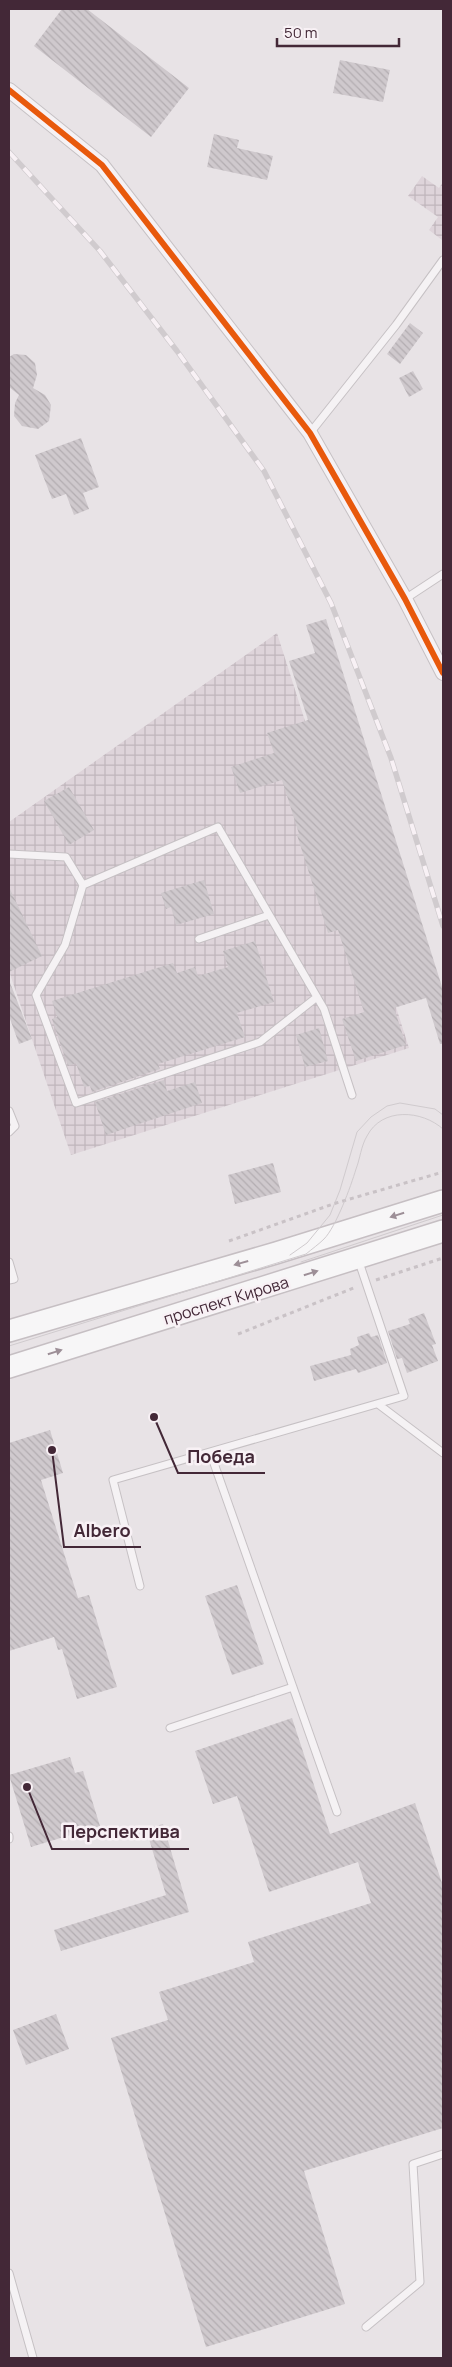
<svg xmlns="http://www.w3.org/2000/svg" width="452" height="2367" font-family="Manrope,sans-serif">
<style>
.industrial{fill:url(#industrial-grid)}
.building{fill:url(#building-back-hatch)}
.lines{fill:none;stroke-linecap:round;stroke-linejoin:round}
.lane-casing{stroke:#c6c1c4;stroke-width:9}
.street-casing{stroke:#c6c1c4;stroke-width:16}
.primary-casing{stroke:#c6bfc3;stroke-width:24}
.path{stroke:#c9c2c6;stroke-width:3;stroke-dasharray:4 4;stroke-linecap:butt}
.lane{stroke:#f5f2f4;stroke-width:7}
.street{stroke:#f5f2f4;stroke-width:14}
.primary{stroke:#f7f6f7;stroke-width:21}
.tram{stroke:#d0cbce;stroke-width:1}
.rail-casing{stroke:#d0cbce;stroke-width:5.5}
.rail{stroke:#f8f1f5;stroke-width:4;stroke-dasharray:11;stroke-linecap:butt}
.cycleway-casing{stroke:#f8f1f5;stroke-width:9}
.cycleway{stroke:#e8590c;stroke-width:6}
.oneway{fill:#9d8f97}
.labels{text-anchor:middle;dominant-baseline:central;stroke-width:5;stroke-linejoin:round;paint-order:stroke}
.street-label{font-size:16px;fill:#432837;stroke:#f8f1f5}
.leader{fill:none;stroke:#432837;stroke-width:2}
.callout-dot{fill:#432837;stroke:#f8f1f5;stroke-width:2}
.callout-label{font-size:18px;text-anchor:middle;font-weight:bold;fill:#432837;stroke:#f8f1f5;stroke-width:5;stroke-linejoin:round;paint-order:stroke}
</style>
<defs>
<pattern id="industrial-grid" width="8" height="8" patternUnits="userSpaceOnUse" patternTransform="scale(1.25)"><rect width="8" height="8" fill="#ded4da"/><path d="M0 4h8M4 0v8" fill="none" stroke="#c0b6bc"/></pattern>
<pattern id="building-back-hatch" width="6" height="6" patternUnits="userSpaceOnUse" patternTransform="scale(1.25)"><rect width="6" height="6" fill="#cfc9cd"/><path d="M-1 5l2 2M0 0l6 6M5-1l2 2" fill="none" stroke="#b3adb1"/></pattern>
</defs>
<rect width="100%" height="100%" fill="#e8e3e6"/>
<path class="industrial" d="M422,176L439,188L443,182L442,240L429,230L438,217L408,196Z
M277,633L409,1048L71,1155L9,971V822Z"/>
<path class="building" d="M62,9H87L189,88L151,137L34,46Z
M340,60L390,70L383,102L333,93Z
M214,134L239,140L237,148L273,156L267,180L207,167Z
M410,323L423,333L400,364L387,354Z
M14,354L26,355L35,363L37,375L33,388L45,395L51,405L49,421L38,429L22,426L14,416L15,403L19,395L9,387V357Z
M413,371L423,389L409,397L399,378Z
M81,438L99,487L83,493L89,509L74,515L66,494L52,499L35,455Z
M326,619L443,990V1044H440L426,998L394,1008L406,1045L356,1061L342,1019L364,1012L338,930L328,933L297,835L299,834L282,780L240,793L231,767L274,753L267,733L308,720L289,661L315,653L306,625Z
M69,787L94,830L69,845L44,801Z
M204,880L214,914L176,925L171,907L166,909L161,893Z
M9,887L42,956L9,972Z
M255,941L274,1002L237,1013L245,1037L158,1064L160,1069L92,1092L90,1086L84,1087L76,1063L68,1066L62,1049L52,1019L57,1017L52,1001L173,963L177,973L195,967L198,976L228,967L223,951Z
M9,980L32,1039L19,1044L9,1016Z
M319,1028L328,1061L305,1067L296,1035Z
M164,1080L167,1091L195,1082L202,1103L106,1135L95,1102Z
M273,1163L281,1192L235,1204L228,1175Z
M424,1313L436,1344L432,1345L438,1361L407,1373L402,1358L397,1359L388,1331L410,1324L408,1319Z
M369,1333L371,1337L378,1335L387,1363L358,1373L356,1369L314,1381L310,1366L351,1355L350,1349L359,1345L357,1337Z
M50,1430L63,1473L41,1480L78,1598L89,1595L117,1687L77,1699L62,1649L58,1650L54,1637L9,1651V1443Z
M237,1585L264,1664L232,1675L205,1596Z
M292,1718L330,1834L415,1803L443,1886V2128L304,2171L345,2304L206,2347L111,2038L168,2020L159,1992L254,1962L248,1942L371,1903L358,1862L269,1892L237,1796L213,1804L195,1751Z
M70,1757L75,1773L83,1771L100,1826L31,1847L9,1775Z
M163,1824L189,1912L61,1951L54,1930L166,1895L146,1829Z
M56,2014L69,2049L26,2065L13,2030Z"/>
<g class="lines">
<defs>
<path id="lane" d="M310,433L396,325L443,260
M405,599L443,574
M9,854L66,857L83,885L65,945L36,995L76,1103L260,1042L317,997
M83,885L218,827L324,1009L352,1095
M199,939L269,915
M9,1111L15,1126L9,1132
M9,1262L14,1279L9,1280
M378,1404L443,1453
M210,1452L337,1812
M140,1586L113,1480L404,1396L358,1259
M170,1728L293,1687
M9,1836V1839
M9,2273L33,2358
M366,2327L420,2282L413,2164L443,2154"/>
<path id="street" d="M9,90L102,165L310,433L405,599L443,673"/>
<path id="primary" d="M9,1331L276,1253L443,1201
M9,1367L443,1231"/>
</defs>
<use href="#lane" class="lane-casing"/>
<use href="#street" class="street-casing"/>
<use href="#primary" class="primary-casing"/>
<path class="path" d="M229,1241L336,1203L443,1172
M376,1280L443,1258
M238,1334L356,1287"/>
<use href="#lane" class="lane"/>
<use href="#street" class="street"/>
<use href="#primary" class="primary"/>
<path class="tram" d="M290,1255L307,1243L330,1215L340,1190L357,1132L371,1117L387,1106L400,1103L435,1109L443,1115
M301,1262L443,1215
M9,1346L306,1254C312,1249 319,1244 324,1239C336,1227 351,1186 356,1169C360,1159 361,1146 367,1136C382,1107 422,1110 443,1129"/>
<defs>
<path id="rail" d="M9,152L100,251L177,351L264,471L331,603L391,758L443,926"/>
</defs>
<use href="#rail" class="rail-casing"/>
<use href="#rail" class="rail"/>
<defs>
<path id="cycleway" d="M9,90L102,165L310,433L405,599L443,673"/>
</defs>
<use href="#cycleway" class="cycleway-casing"/>
<use href="#cycleway" class="cycleway"/>
</g>
<defs><path id="oneway-solid" d="M-6-.8H1V-3.2L6.5 0L1 3.2V.8H-6Z" transform="scale(1.25)"/></defs>
<g class="oneway">
<use href="#oneway-solid" transform="translate(397 1215) rotate(162)"/>
<use href="#oneway-solid" transform="translate(241 1263) rotate(164)"/>
<use href="#oneway-solid" transform="translate(311 1273) rotate(-17)"/>
<use href="#oneway-solid" transform="translate(55 1352) rotate(-17)"/>
</g>
<g class="labels">
<g class="street-label">
<text transform="translate(226 1300) rotate(-17)">проспект Кирова</text>
</g>
</g>
<path class="leader" d="M154 1417L178 1473H265M52 1450L64 1547H141M27 1787L52 1849H189"/>
<g class="callout-dot">
<circle cx="154" cy="1417" r="5"/>
<circle cx="52" cy="1450" r="5"/>
<circle cx="27" cy="1787" r="5"/>
</g>
<g class="callout-label">
<text x="221" y="1463">Победа</text>
<text x="102" y="1537">Albero</text>
<text x="121" y="1838">Перспектива</text>
</g>
<rect width="452" height="2367" fill="none" stroke="#432837" stroke-width="20"/>
<path d="M277 38v8h122v-8" fill="none" stroke="#432837" stroke-width="2.5"/>
<text x="284" y="38" font-size="15" fill="#432837" stroke="#f8f1f5" stroke-width="4" paint-order="stroke">50 m</text>
</svg>
